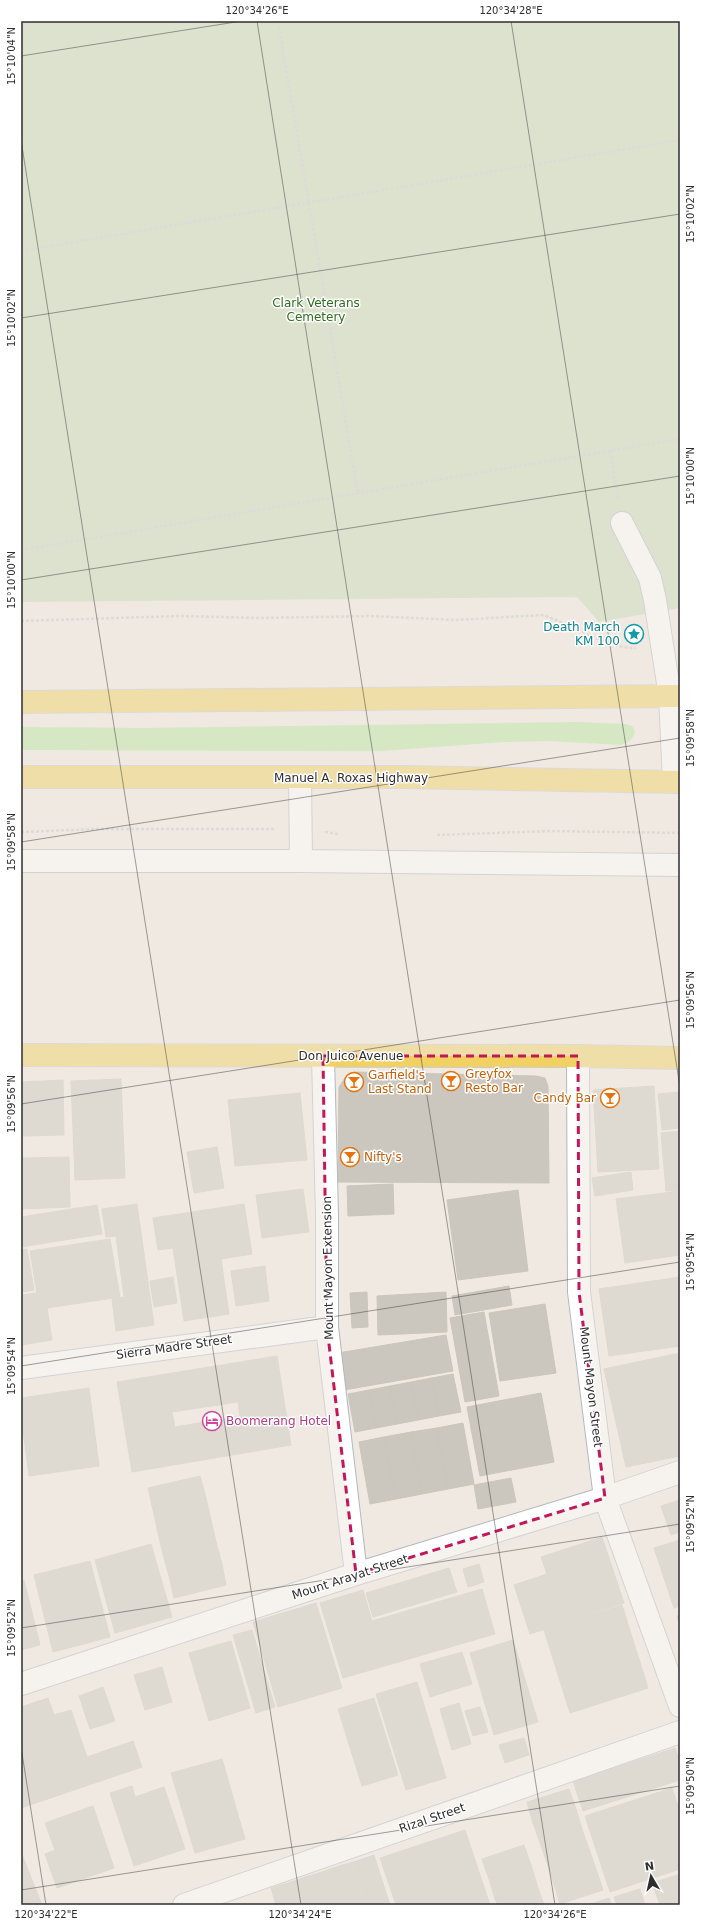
<svg xmlns="http://www.w3.org/2000/svg" width="701" height="1926" font-family="'DejaVu Sans',sans-serif">
<style>
.green{fill:#b6e59e}
.cemetery{fill:#c8d9b8}
.building{fill:#cbc7bf;stroke:#cbc5ba;fill-rule:evenodd}
.lines{fill:none;stroke-linecap:round;stroke-linejoin:round}
.minor-casing{stroke:#b4b7c1;stroke-width:24}
.major-casing{stroke:#c9c9c9;stroke-width:24}
.path{stroke:#c9c9c9;stroke-width:2.5;stroke-dasharray:3 2;stroke-linecap:butt}
.minor{stroke:#fff;stroke-width:22}
.major{stroke:#f2d163;stroke-width:22}
.marked{fill:none;stroke:#c2185b;stroke-width:3;stroke-dasharray:8 5;stroke-linejoin:round}
.ticks{fill:none;stroke:#2e2e2e;stroke-width:1;stroke-opacity:0.45}
.labels{text-anchor:middle;dominant-baseline:central;stroke-width:3;stroke-linejoin:round;paint-order:stroke}
.park-label{font-size:12px;fill:#2c6e1b;stroke:#fff}
.culture-label{font-size:12px;fill:#0d838f;stroke:#fff;text-anchor:end}
.street-label{font-size:12px;fill:#2e2e2e;stroke:#fff}
.food-label{font-size:12px;fill:#c56008;stroke:#fff;text-anchor:start}
.hotel-label{font-size:12px;fill:#b23c85;stroke:#fff;text-anchor:start}
.neatline{fill:none;stroke:#2e2e2e;stroke-width:1.5}
.ticks-label{font-size:10px;text-anchor:middle;fill:#2e2e2e}
</style>
<rect width="100%" height="100%" fill="#efe9e1"/>
<path class="green" d="M576,722L626,724L632,726L635,731C633,740 629,742 621,745L550,741L503,742L382,751L21,750V727L145,728Z"/>
<path class="cemetery" d="M21,21H680V608L599,622L577,597L21,602Z"/>
<path class="building" d="M354,1072L536,1076L545,1078L548,1086L549,1183L338,1182L339,1087L345,1078Z
M121,1079L125,1178L75,1180L71,1081Z
M63,1080L64,1135L21,1136V1082Z
M654,1086L659,1169L598,1172L593,1090Z
M680,1092V1128L662,1130L658,1094Z
M300,1093L307,1160L235,1166L228,1100Z
M680,1131V1190L666,1191L661,1133Z
M217,1147L224,1188L194,1193L187,1152Z
M69,1157L70,1207L21,1209V1158Z
M631,1172L633,1190L595,1196L592,1178Z
M393,1184L394,1214L348,1216L347,1186Z
M303,1189L309,1232L262,1238L256,1195Z
M518,1190L528,1271L458,1280L447,1200Z
M680,1191V1255L625,1263L616,1199Z
M137,1204L154,1325L116,1331L112,1299L124,1297L116,1236L106,1237L102,1209Z
M244,1204L252,1254L221,1259L229,1314L184,1321L173,1248L158,1250L153,1218Z
M97,1205L102,1234L21,1247V1217Z
M110,1239L120,1297L47,1308L52,1340L21,1345V1295L37,1293L30,1251Z
M27,1249L34,1290L21,1292V1250Z
M265,1266L269,1301L236,1306L231,1271Z
M173,1277L177,1303L154,1307L150,1281Z
M680,1277V1346L609,1356L599,1289Z
M509,1286L512,1305L455,1315L452,1296Z
M367,1292L368,1327L352,1328L350,1293Z
M446,1292L447,1332L378,1335L377,1296Z
M545,1304L556,1373L500,1381L489,1313Z
M484,1312L499,1396L465,1402L450,1318Z
M446,1335L453,1371L344,1390L338,1353Z
M680,1353V1456L626,1467L604,1369Z
M277,1356L291,1445L132,1472L117,1382ZM238,1402L240,1416L175,1427L172,1412Z
M453,1374L461,1412L439,1416L432,1378Z
M432,1378L439,1416L418,1420L411,1382Z
M411,1382L418,1420L397,1424L390,1386Z
M390,1386L397,1424L376,1428L369,1390Z
M89,1388L99,1466L29,1476L21,1415V1398Z
M369,1390L376,1428L355,1432L348,1394Z
M541,1393L554,1462L480,1476L467,1407Z
M463,1423L474,1484L448,1489L437,1428Z
M437,1428L448,1489L422,1494L411,1432Z
M411,1432L422,1494L396,1499L384,1437Z
M384,1437L396,1499L370,1504L359,1442Z
M200,1476L206,1498L153,1510L148,1488Z
M511,1478L516,1502L478,1509L474,1485Z
M206,1498L211,1520L158,1533L153,1510Z
M680,1500V1532L671,1535L661,1506Z
M211,1520L216,1542L163,1554L158,1533Z
M602,1537L624,1603L530,1634L514,1585L547,1574L541,1557Z
M680,1540V1606L674,1608L654,1548Z
M216,1542L222,1564L169,1576L163,1554Z
M151,1544L172,1617L115,1633L95,1560Z
M90,1561L110,1637L53,1652L34,1575Z
M222,1564L226,1585L174,1598L169,1576Z
M479,1564L484,1582L468,1587L463,1569Z
M449,1568L457,1592L373,1617L366,1593Z
M24,1580L40,1645L21,1650V1581Z
M482,1589L495,1634L343,1678L320,1603L363,1590L372,1621Z
M316,1603L342,1688L278,1707L253,1622Z
M622,1605L648,1688L570,1713L544,1630Z
M680,1615V1627L677,1616Z
M252,1630L275,1707L256,1713L233,1635Z
M513,1640L538,1722L494,1735L470,1653Z
M231,1641L250,1708L209,1721L189,1653Z
M462,1652L472,1684L430,1697L420,1664Z
M162,1667L172,1702L145,1710L134,1675Z
M417,1682L446,1778L406,1790L376,1694Z
M103,1687L115,1721L90,1729L79,1696Z
M48,1698L54,1715L71,1710L87,1757L133,1741L142,1767L21,1808V1707Z
M374,1698L398,1775L362,1786L338,1709Z
M459,1703L471,1744L452,1750L440,1709Z
M480,1707L488,1732L473,1736L465,1711Z
M524,1738L529,1755L505,1763L499,1745Z
M675,1748L680,1762V1780L583,1811L573,1781Z
M222,1759L245,1839L195,1853L171,1773Z
M132,1786L135,1797L164,1787L185,1849L134,1866L110,1793Z
M672,1788L680,1812V1869L610,1892L585,1816Z
M569,1789L576,1809L533,1823L527,1802Z
M93,1806L114,1868L57,1888L45,1854L55,1850L45,1823Z
M576,1809L582,1829L540,1843L533,1823Z
M582,1829L589,1849L547,1863L540,1843Z
M465,1830L490,1905H396L380,1858Z
M524,1845L531,1865L489,1879L482,1859Z
M589,1849L596,1869L554,1884L547,1863Z
M21,1852L42,1905H23L21,1901Z
M374,1855L390,1905H371L357,1861Z
M357,1861L371,1905H352L339,1866Z
M531,1865L537,1885L495,1899L489,1879Z
M339,1866L352,1905H333L322,1872Z
M596,1869L603,1890L560,1904L554,1884Z
M322,1872L333,1905H314L305,1877Z
M680,1874V1905H660L652,1883Z
M305,1877L314,1905H295L288,1883Z
M288,1883L295,1905H276L271,1888Z
M537,1885L544,1905H498L495,1899Z
M640,1889L645,1905H617L614,1897Z
M609,1898L611,1905H588Z"/>
<g class="lines">
<defs>
<path id="minor" d="M622,523L650,578L655,600L670,696L674,782
M300,778L301,861
M21,861H301L680,865
M323,1056L327,1216V1327L356,1574
M578,1056L579,1292L605,1498L680,1706
M21,1368L327,1327
M21,1684L356,1574L605,1498L680,1472
M184,1905L680,1732"/>
<path id="major" d="M21,702L680,696
M21,777H404L680,782
M21,1055L578,1056L680,1058"/>
</defs>
<use href="#minor" class="minor-casing"/>
<use href="#major" class="major-casing"/>
<path class="path" d="M278,21L358,494
M21,251L680,140
M610,451L618,499
M21,550L680,439
M21,621L179,616L260,618L371,616L456,620L542,615C570,623 610,650 636,648
M21,832L97,829H274
M325,832L338,834
M437,835L551,831L680,833"/>
<use href="#minor" class="minor"/>
<use href="#major" class="major"/>
</g>
<path d="M0 0H701V1926H0ZM323,1056H578L579,1292L605,1498L356,1574L327,1327Z" fill="#efe9e1" fill-opacity=".55" fill-rule="evenodd"/>
<path class="marked" d="M323,1056H578L579,1292L605,1498L356,1574L327,1327Z"/>
<path class="ticks" d="M257,21L555,1905M511,21L680,1087M21,56L242,21M21,140L301,1905M21,318L680,214M21,580L680,476M21,842L680,738M21,1104L680,1000M21,1366L680,1262M21,1628L680,1524M21,1747L46,1905M21,1890L680,1786"/>
<defs>
<symbol id="sight-ring" viewBox="-11 -11 22 22"><circle r="9.5" fill="#fff" stroke="#0f9aa8" stroke-width="1.5"/><path d="M0-6L1.8-2.2L6-1.7L2.9 1.2L3.7 5.4L0 3.3L-3.7 5.4L-2.9 1.2L-6-1.7L-1.8-2.2Z" fill="#0f9aa8"/></symbol>
<symbol id="bar-ring" viewBox="-11 -11 22 22"><circle r="9.5" fill="#fff" stroke="#e8710a" stroke-width="1.5"/><path d="M-6-5H6L.8 .8V4.5H3.5V6h-7V4.5H-.8V.8Z" fill="#e8710a"/></symbol>
<symbol id="hotel-ring" viewBox="-11 -11 22 22"><circle r="9.5" fill="#fff" stroke="#d1479c" stroke-width="1.5"/><path d="M-6-4.5h1.5V1H6V5H4.5V3h-9V5H-6ZM-4 0a1.8 1.8 0 1 1 3.6 0ZM.5 0V-2.5h3Q6-2.5 6 0Z" fill="#d1479c"/></symbol>
</defs>
<g fill-rule="evenodd">
<use href="#sight-ring" x="623" y="623" width="22" height="22"/>
<use href="#bar-ring" x="440" y="1070" width="22" height="22"/>
<use href="#bar-ring" x="343" y="1071" width="22" height="22"/>
<use href="#bar-ring" x="599" y="1087" width="22" height="22"/>
<use href="#bar-ring" x="339" y="1146" width="22" height="22"/>
<use href="#hotel-ring" x="201" y="1410" width="22" height="22"/>
</g>
<g class="labels">
<g class="park-label">
<text x="316" y="303">Clark Veterans<tspan x="316" dy="14">Cemetery</tspan></text>
</g>
<g class="culture-label">
<text x="620" y="627">Death March<tspan x="620" dy="14">KM 100</tspan></text>
</g>
<g class="street-label">
<text x="351" y="778">Manuel A. Roxas Highway</text>
<text x="351" y="1056">Don Juico Avenue</text>
<text transform="translate(328 1268) rotate(-91)">Mount Mayon Extension</text>
<text transform="translate(174 1347) rotate(-8)">Sierra Madre Street</text>
<text transform="translate(591 1387) rotate(83)">Mount Mayon Street</text>
<text transform="translate(350 1577) rotate(-18)">Mount Arayat Street</text>
<text transform="translate(432 1818) rotate(-19)">Rizal Street</text>
</g>
<g class="food-label">
<text x="465" y="1074">Greyfox<tspan x="465" dy="14">Resto Bar</tspan></text>
<text x="368" y="1075">Garfield's<tspan x="368" dy="14">Last Stand</tspan></text>
<text x="596" y="1098" text-anchor="end">Candy Bar</text>
<text x="364" y="1157">Nifty's</text>
</g>
<g class="hotel-label">
<text x="226" y="1421">Boomerang Hotel</text>
</g>
</g>
<rect width="701" height="1926" fill="none" stroke="#ffffff" stroke-width="44"/>
<g transform="translate(651 1876) rotate(351)" stroke="#ffffff" stroke-width="3" paint-order="stroke">
<path d="M0-3L7 15L0 10L-7 15Z" fill="#2e2e2e"/>
<text y="-6" font-size="11" font-weight="bold" text-anchor="middle" fill="#2e2e2e">N</text>
</g>
<rect x="22" y="22" width="657" height="1882" class="neatline"/>
<g class="ticks-label">
<text x="257" y="14">120°34'26"E</text>
<text x="511" y="14">120°34'28"E</text>
<text transform="translate(11 56) rotate(-90)" y="4">15°10'04"N</text>
<text transform="translate(690 214) rotate(-90)" y="4">15°10'02"N</text>
<text transform="translate(11 318) rotate(-90)" y="4">15°10'02"N</text>
<text transform="translate(690 476) rotate(-90)" y="4">15°10'00"N</text>
<text transform="translate(11 580) rotate(-90)" y="4">15°10'00"N</text>
<text transform="translate(690 738) rotate(-90)" y="4">15°09'58"N</text>
<text transform="translate(11 842) rotate(-90)" y="4">15°09'58"N</text>
<text transform="translate(690 1000) rotate(-90)" y="4">15°09'56"N</text>
<text transform="translate(11 1104) rotate(-90)" y="4">15°09'56"N</text>
<text transform="translate(690 1262) rotate(-90)" y="4">15°09'54"N</text>
<text transform="translate(11 1366) rotate(-90)" y="4">15°09'54"N</text>
<text transform="translate(690 1524) rotate(-90)" y="4">15°09'52"N</text>
<text transform="translate(11 1628) rotate(-90)" y="4">15°09'52"N</text>
<text transform="translate(690 1786) rotate(-90)" y="4">15°09'50"N</text>
<text x="46" y="1918">120°34'22"E</text>
<text x="300" y="1918">120°34'24"E</text>
<text x="555" y="1918">120°34'26"E</text>
</g>
</svg>
